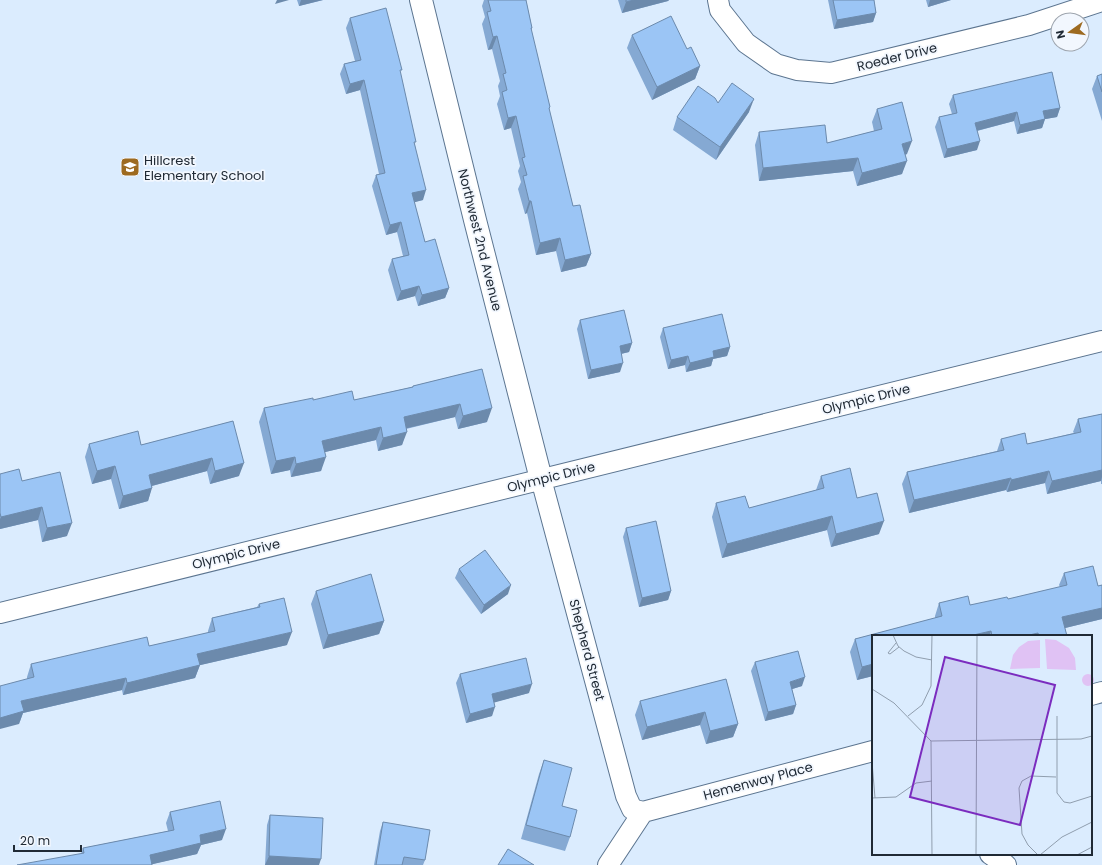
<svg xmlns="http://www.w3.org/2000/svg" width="1102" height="865" font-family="Poppins,sans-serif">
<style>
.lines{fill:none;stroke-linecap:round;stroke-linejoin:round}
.street-casing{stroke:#5c7590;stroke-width:22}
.secondary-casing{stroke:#5c7590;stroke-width:24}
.street{stroke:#fff;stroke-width:20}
.secondary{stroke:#fff;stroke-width:22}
.wall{fill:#85a9d3}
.shaded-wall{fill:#6c8aac}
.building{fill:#9bc5f5;stroke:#6c8aac}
.labels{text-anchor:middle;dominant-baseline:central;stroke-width:3.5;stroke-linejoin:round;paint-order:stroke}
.street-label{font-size:13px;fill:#202a35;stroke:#f2f7fe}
.poi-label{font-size:13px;fill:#202a35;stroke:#f2f7fe;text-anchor:start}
.inset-road{fill:none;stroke:#909eae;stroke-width:1}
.view{fill:#7b2cbf;fill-opacity:0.15;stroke:#7b2cbf;stroke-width:2}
.inset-edge{fill:none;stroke:#202a35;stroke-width:2}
</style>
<rect width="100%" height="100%" fill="#dbecfe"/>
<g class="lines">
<defs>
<path id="street" d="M718,0L720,10L746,43L776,64L797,70L831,73L1029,25L1102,1
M541,479L626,796L632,809L643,812
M0,613L1102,341
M1091,695L1102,692
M643,812L873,751
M990,854L1006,865
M608,865L643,812"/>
<path id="secondary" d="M421,0L475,220L541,479"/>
</defs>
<use href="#street" class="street-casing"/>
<use href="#secondary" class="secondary-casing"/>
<use href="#street" class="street"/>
<use href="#secondary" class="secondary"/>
</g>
<path class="wall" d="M297,0H323L299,6Z
M484,0H526L532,28L531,31L550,107L549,110L573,206L591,254L586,266L561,272L556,251L536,255L527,213L525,214L518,189L521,182L518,171L520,166L511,128L504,130L497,104L500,96L498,86L500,81L492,49L488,50L482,24L485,17L482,6Z
M618,0H669L668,1L622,13Z
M828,0H874L876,13L873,22L834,29Z
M926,0H951L928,7Z
M350,18L400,73L415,145L423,200L414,202L425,242L449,288L445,298L418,306L415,296L397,301L388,270L392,259L403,256L397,232L386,235L372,186L376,175L379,174L360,90L346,94L340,74L344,64L355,61L346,28Z
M632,35L700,66L695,79L652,100L627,48Z
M1102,74V121L1092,89L1097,76Z
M953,95L1060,108L1057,117L1045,119L1042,128L1017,134L1014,121L977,131V150L944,158L935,127L939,117L952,114L949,104Z
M718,103L749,112L716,160L673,130L677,117Z
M877,109L907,154L905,155L902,174L857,186L853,171L759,181L755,145L759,132L827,143L874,131L872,122Z
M580,320L632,343L629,352L621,354L620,372L588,379L577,329Z
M663,328L730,347L727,356L713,359L711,366L686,372L685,365L668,369L660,337Z
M482,369L487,422L458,429L455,417L406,429L402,445L378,451L376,440L325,452L321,471L291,477L290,470L271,474L259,422L264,408L313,400H354L412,387L413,386Z
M1102,414V484H1101V481L1047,494L1045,483L1007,492L1006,490L909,513L902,484L907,472L997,451L1001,439L1027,444L1074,433L1073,432L1078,419Z
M233,421L239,476L210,484L207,471L152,486L148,501L119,509L111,479L92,484L85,457L89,444L141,445Z
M0,474L22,481L67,536L42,542L38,520L0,529Z
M821,476L857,498L879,534L831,547L827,530L722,558L712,517L716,503L749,508L816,490Z
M626,528L671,591L668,600L639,607L623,537Z
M459,569L508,594L481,614L455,578Z
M1064,573L1098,586L1102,585V619L1065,628L1067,636H873V676L857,680L850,652L855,639L935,618V616L939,603L970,605L1008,599L1060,587L1059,585Z
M316,591L384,621L379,634L323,649L311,604Z
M259,604L287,645L200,665L195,678L123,695L122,690L23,713L19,724L27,679V677L31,664L149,646L208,633V631L212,618L257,607Z
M755,662L802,686L792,689L796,705L793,714L765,721L751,671Z
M460,674L529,693L494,702L492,716L466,723L456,683Z
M726,679L738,724L733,737L706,744L700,725L642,740L635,715L640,701Z
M544,760L562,806L570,837L565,851L521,839L539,774Z
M170,812L222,840L201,845L197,854L152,864L81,854L83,848L168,831L166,823Z
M270,815L319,865H265L267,825Z
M383,822L425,860L423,865H374L380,831Z"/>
<path class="shaded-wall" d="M277,0H289L275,4Z
M301,0H323L299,6Z
M634,0H669L668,1L622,13L626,2Z
M930,0H951L928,7Z
M876,13L873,22L834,29L837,20Z
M497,36L492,49L488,50L493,37Z
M700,66L695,79L652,100L657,87Z
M364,80L360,90L346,94L350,84Z
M754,99L749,112L716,160L720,147Z
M1060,108L1057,117L1040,120L1043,111Z
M1017,112L1014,121L972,132L975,123Z
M516,116L511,128L504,130L508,118Z
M1045,119L1042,128L1017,134L1020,125Z
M912,141L907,154L897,157L902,144Z
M980,141L977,150L944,158L947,149Z
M858,158L853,171L759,181L763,168Z
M907,161L902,174L857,186L862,173Z
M426,190L423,200L408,204L412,193Z
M529,201H531L527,213L525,214Z
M401,222L397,232L386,235L390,225Z
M560,238L556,251L536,255L540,243Z
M591,254L586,266L561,272L565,260Z
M419,286L415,296L397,301L401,291Z
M449,288L445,298L418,306L422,295Z
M632,343L629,352L616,355L620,346Z
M730,347L727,356L713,359L711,366L686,372L690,363L713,351Z
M688,356L685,365L668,369L671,360Z
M623,363L620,372L588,379L591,370Z
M460,404L455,417L399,430L404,417Z
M492,408L487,422L458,429L463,416Z
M381,427L376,440L317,454L322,441Z
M407,432L402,445L378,451L383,438Z
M295,457L290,470L271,474L276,461Z
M326,457L321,471L291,477L296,464Z
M212,458L207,471L144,488L149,475Z
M244,463L239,476L210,484L215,471Z
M115,466L111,479L92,484L97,471Z
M1102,470V477L1101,481L1047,494L1052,481Z
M1049,471L1045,483L1007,492L1011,480Z
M1011,478L1006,490L909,513L914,500Z
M152,488L148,501L119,509L123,496Z
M42,507L38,520L0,529V519L1,517Z
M832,516L827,530L722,558L727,544Z
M884,521L879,534L831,547L836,534Z
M72,523L67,536L42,542L47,528Z
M511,585L508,594L481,614L484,605Z
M671,591L668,600L639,607L642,598Z
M1102,608V619L1057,630L1062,617Z
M384,621L379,634L323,649L328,635Z
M991,631L989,636H969Z
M292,632L287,645L192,667L197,654Z
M1038,633L1037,636H1025Z
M873,664V676L857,680L862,667Z
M200,665L195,678L123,695L127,683Z
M805,677L802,686L786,691L790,682Z
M126,678L122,690L23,713L19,724L0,729V718L21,701Z
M532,684L529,693L489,704L492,694Z
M796,705L793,714L765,721L768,712Z
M495,707L492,716L466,723L470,714Z
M705,712L700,725L642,740L647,727Z
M738,724L733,737L706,744L710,731Z
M226,829L222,840L201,845L197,854L149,865L150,855L200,835Z
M269,856L321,859L319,865H265Z"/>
<path class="building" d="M488,0H526L532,28H531L550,107L549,108L573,206L580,205L591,254L565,260L560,238L540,243L531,201H529L523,176L527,175L522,158L525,157L516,116L508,118L502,92L507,90L503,74L506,73L497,36L493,37L487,12L491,11Z
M626,0H634L626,2Z
M833,0H874L876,13L837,20Z
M386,8L402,70H400L416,142H414L426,190L412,193L425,242L435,239L449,288L422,295L419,286L401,291L392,259L409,255L401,222L390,225L376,175L385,173L364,80L350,84L344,64L361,60L350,18Z
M671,16L687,49L691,47L700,66L657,87L632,35Z
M1052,72L1060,108L1043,111L1045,119L1020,125L1017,112L975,123L980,141L947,149L939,117L957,113L953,95Z
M1102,74V92L1097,76Z
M732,83L754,99L720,147L677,117L698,86L715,98L718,103Z
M902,102L912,141L902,144L907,161L862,173L858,158L763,168L759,132L825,125L827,143L882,129L877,109Z
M624,310L632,343L620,346L623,363L591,370L580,320Z
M722,314L730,347L713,351L714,357L690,363L688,356L671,360L663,328Z
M482,369L492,408L463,416L460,404L404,417L407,432L383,438L381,427L322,441L326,457L296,464L295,457L276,461L264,408L313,398V400L352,391L354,400L413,387V386Z
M1102,414V470L1052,481L1049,471L1011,480V478L914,500L907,472L1004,450L1001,439L1025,433L1027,444L1081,432L1078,419Z
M233,421L244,463L215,471L212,458L149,475L152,488L123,496L115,466L97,471L89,444L138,431L141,445Z
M850,468L857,498L877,493L884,521L836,534L832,516L727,544L716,503L745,496L749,508L824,488L821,476Z
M19,469L22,481L60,472L72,523L47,528L42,507L1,517L0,513V474Z
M656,521L671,591L642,598L626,528Z
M485,550L511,585L484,605L459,569Z
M1093,566L1098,586L1102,585V608L1062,617L1067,636H1039L1038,633L1025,636H992L991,631L969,636H873V664L862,667L855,639L942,616L939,603L968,596L970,605L1007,597L1008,599L1067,585L1064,573Z
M371,574L384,621L328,635L316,591Z
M284,598L292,632L197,654L200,665L127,683L126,678L21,701L24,711L0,718V686L34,677L31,664L147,637L149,646L215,631L212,618L260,607L259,604Z
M798,651L805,677L790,682L796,705L768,712L755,662Z
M526,658L532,684L492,694L495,707L470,714L460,674Z
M726,679L738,724L710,731L705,712L647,727L640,701Z
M544,760L572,768L562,806L577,810L570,837L526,825Z
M220,801L226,829L200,835L201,843L150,855L152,865H17L84,853L83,848L174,830L170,812Z
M270,815L323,818L321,859L269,856Z
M383,822L430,830L425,860L404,857L402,865H376Z
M508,849L534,865H498Z"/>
<defs>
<symbol id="school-square" viewBox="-11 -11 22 22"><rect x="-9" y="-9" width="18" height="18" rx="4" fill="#9d6a20" stroke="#f2f7fe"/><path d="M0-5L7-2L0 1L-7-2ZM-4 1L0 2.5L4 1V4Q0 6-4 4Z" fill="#fff"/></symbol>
</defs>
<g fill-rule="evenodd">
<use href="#school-square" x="119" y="156" width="22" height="22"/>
</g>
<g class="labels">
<g class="street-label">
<text transform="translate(897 57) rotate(-14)">Roeder Drive</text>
<text transform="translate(480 240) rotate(76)">Northwest 2nd Avenue</text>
<text transform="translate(866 399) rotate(-14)">Olympic Drive</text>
<text transform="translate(551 477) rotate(-14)">Olympic Drive</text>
<text transform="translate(236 554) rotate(-14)">Olympic Drive</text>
<text transform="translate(587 650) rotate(75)">Shepherd Street</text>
<text transform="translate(758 781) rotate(-15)">Hemenway Place</text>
</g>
<g class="poi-label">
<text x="144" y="160">Hillcrest<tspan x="144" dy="15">Elementary School</tspan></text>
</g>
</g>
<g transform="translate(872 635)">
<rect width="220" height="220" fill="#dbecfe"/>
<path d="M173,4L184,5L197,13L203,23L204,35L175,34ZM168,5V33L138,34L141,20L147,12L156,6ZM210 45a6 6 0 1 1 12 0a6 6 0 1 1-12 0Z" fill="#e0c2f4"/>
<path class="inset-road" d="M21,0L26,11L32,16L44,22L60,25M24,8L16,18L18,19L27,12M0,54L22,68L59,106M36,81L50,70L59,51L60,0M185,81V158L192,167L198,168L220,161M59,106L209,104L220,101M59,106L60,220M0,127L3,163M0,163L24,162L44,148L60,146M104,220L105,0M166,220L156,210L150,199L147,153L150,146L159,141L184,142M168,220L190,202L220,187M205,220L220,212"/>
<path class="view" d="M73,22L183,50L148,190L38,162Z"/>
<rect width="220" height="220" class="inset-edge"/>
</g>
<g transform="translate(1070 32) rotate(256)"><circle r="19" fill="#f2f7fe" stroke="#9ea5ae"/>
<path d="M0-3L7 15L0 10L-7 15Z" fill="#9d6a20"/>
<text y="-6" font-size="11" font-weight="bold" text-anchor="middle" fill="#202a35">N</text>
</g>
<path d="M14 845v6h67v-6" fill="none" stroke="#202a35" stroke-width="2"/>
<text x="20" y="845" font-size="12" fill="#202a35" stroke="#f2f7fe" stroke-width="3" paint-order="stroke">20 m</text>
</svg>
